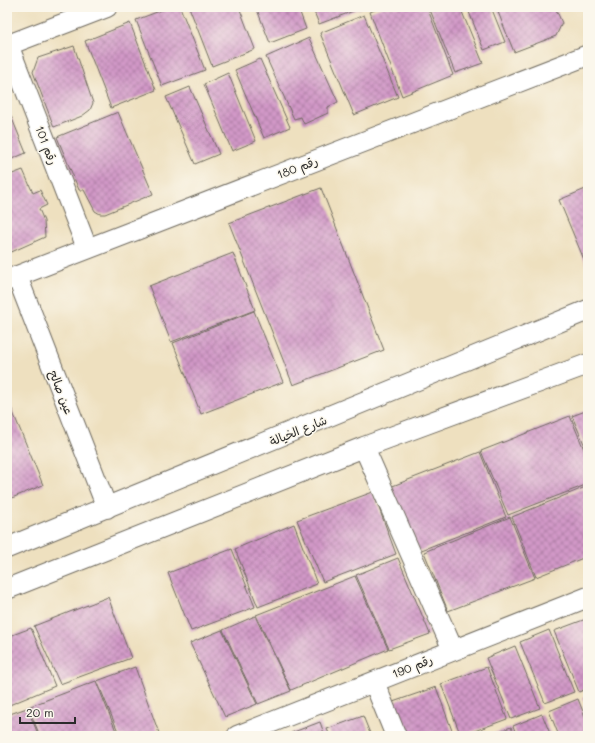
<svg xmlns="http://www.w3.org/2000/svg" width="595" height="743" font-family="Mali,'Playpen Sans Arabic',sans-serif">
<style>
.building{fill:url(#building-cross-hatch)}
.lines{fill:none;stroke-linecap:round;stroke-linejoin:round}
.street-casing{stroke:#6f6a5f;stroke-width:22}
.street{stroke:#fff;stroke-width:20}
.labels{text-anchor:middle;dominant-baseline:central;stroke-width:3;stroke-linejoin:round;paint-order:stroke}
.street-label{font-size:12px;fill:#2b2b2b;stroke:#fbf7ec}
</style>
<defs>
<pattern id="building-cross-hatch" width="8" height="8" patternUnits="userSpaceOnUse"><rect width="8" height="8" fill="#d198c7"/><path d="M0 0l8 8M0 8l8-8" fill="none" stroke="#aa7ca2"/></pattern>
</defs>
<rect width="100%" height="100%" fill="#fbf7ec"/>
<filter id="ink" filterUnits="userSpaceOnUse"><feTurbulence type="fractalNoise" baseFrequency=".025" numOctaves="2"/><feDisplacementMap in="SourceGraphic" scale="8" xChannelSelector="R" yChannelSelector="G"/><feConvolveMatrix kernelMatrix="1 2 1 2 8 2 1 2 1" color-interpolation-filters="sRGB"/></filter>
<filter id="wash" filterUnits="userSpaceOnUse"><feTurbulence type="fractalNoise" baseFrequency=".012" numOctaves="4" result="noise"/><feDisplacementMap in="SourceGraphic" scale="16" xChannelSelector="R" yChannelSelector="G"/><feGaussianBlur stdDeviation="0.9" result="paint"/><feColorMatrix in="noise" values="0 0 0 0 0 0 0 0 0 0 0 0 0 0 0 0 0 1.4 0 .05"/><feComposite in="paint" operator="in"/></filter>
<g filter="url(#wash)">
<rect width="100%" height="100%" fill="#eee0bf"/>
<g id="blocks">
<path class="building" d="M170,7H180L205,70L162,86L136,20Z
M189,7H239L255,49L212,66Z
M256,7H298L306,29L270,43Z
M312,7H364L319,24Z
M382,7H427L453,75L402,96L370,12Z
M429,7H460L483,63L455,73Z
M480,7H491L505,42L484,50L469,12Z
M496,7H555L562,23L556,36L514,52Z
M364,15L398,97L354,115L320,33Z
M130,23L156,90L111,108L85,41Z
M309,38L338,102L328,107V113L304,124L301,117L294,119L266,57Z
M74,46L93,103L90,110L82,116L54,127L33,72L38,58Z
M260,59L290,127L264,138L235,70Z
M228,73L256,141L232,151L204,84Z
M190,87L219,154L195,164L166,97Z
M118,112L153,194L105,214H100L95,211L84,190H79L57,137Z
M11,116L26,153L7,161V118Z
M23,170L33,193L40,190L47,205L39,209L44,221L45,237L7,254V176Z
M321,188L384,350L293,385L229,223Z
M588,188V269L559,200Z
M233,253L255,310L171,342L149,286Z
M254,311L283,382L201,414L173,343Z
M7,398L43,485L7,500Z
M588,410V453L572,416Z
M570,416L588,459V484L508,515L481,451Z
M480,452L506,517L419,551L390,487Z
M588,486V556L536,577L512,517Z
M373,492L396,554L323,582L297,520Z
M510,517L535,578L448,611L424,552Z
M294,524L317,584L258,607L235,549Z
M232,549L255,607L191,631L168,573Z
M398,558L430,634L389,649L356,575Z
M355,576L388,649L291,690L256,615Z
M108,597L131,658L60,684L34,626Z
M255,616L291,691L258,704L223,630Z
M586,619L588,625V688L579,692L554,631Z
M31,628L55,686L7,706V637Z
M222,630L257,704L225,717L190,643Z
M549,630L574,692L545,703L520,642Z
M515,646L540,708L511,719L486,658Z
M135,667L160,736H120L97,681Z
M487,667L507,719L461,736L441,684Z
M96,681L118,736H40L28,707Z
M436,687L454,736H402L390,703Z
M588,696V711L583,698Z
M578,699L588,724V736H559L549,711Z
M27,708L39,736H9L7,731V715Z
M542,714L551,736H517L513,726Z
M363,716L371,736H330L327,729Z
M320,722L325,736H292L291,733Z
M511,727L515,736H486Z"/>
</g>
</g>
<g filter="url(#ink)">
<use href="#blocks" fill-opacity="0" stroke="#6f6a5f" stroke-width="1"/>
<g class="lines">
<defs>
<path id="street" d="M7,42L87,248
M8,45L107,7
M17,276L107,508
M7,280L588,55
M364,447L453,650
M7,548L588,310
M7,589L364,447L588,364
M374,682L396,736
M237,736L588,597"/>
</defs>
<use href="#street" class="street-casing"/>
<use href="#street" class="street"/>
</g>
</g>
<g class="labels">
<g class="street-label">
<text transform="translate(47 145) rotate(69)">رقم 101</text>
<text transform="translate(297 167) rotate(-21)">رقم 180</text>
<text transform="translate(62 392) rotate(69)">عين صالح</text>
<text transform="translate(298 430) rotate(-22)">شارع الخيالة</text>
<text transform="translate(412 666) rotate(-22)">رقم 190</text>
</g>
</g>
<rect width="595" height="743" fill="none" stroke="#fbf7ec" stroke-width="24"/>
<path d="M20 717v6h55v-6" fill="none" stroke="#2b2b2b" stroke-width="2"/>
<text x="26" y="717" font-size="12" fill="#2b2b2b" stroke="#fbf7ec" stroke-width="3" paint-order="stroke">20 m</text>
</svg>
